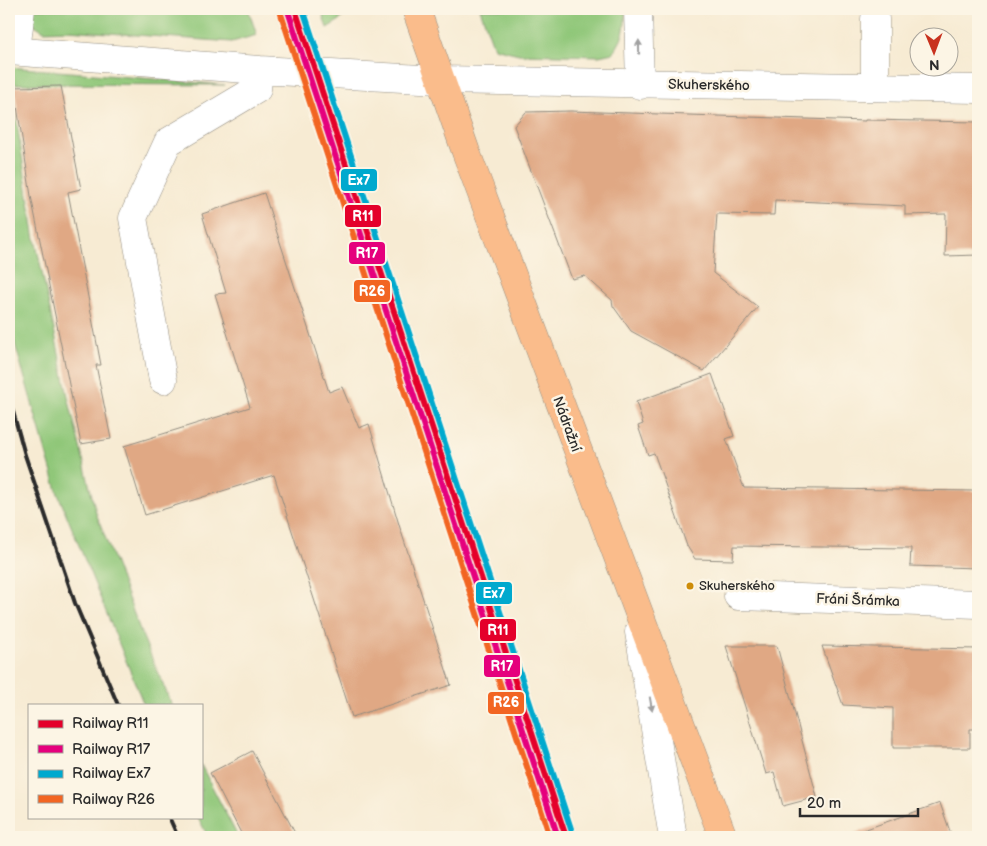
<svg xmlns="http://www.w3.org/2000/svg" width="987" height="846" font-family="'Balsamiq Sans',sans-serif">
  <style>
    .green { fill: #90c779; stroke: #5e7952 }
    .building { fill: #e0a884 }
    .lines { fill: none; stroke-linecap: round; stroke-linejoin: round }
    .minor-casing { stroke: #918b7f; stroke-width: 29 }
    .major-casing { stroke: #918b7f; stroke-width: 29 }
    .minor { stroke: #fff; stroke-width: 28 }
    .major { stroke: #fabc8b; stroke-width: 28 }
    .rail { stroke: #2b2b2b; stroke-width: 4 }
    .rail-1-casing { stroke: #fcf5e5; stroke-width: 10 }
    .rail-2-casing { stroke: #fcf5e5; stroke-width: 10 }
    .rail-3-casing { stroke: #fcf5e5; stroke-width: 10 }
    .rail-4-casing { stroke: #fcf5e5; stroke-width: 10 }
    .rail-1 { stroke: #e4002b; stroke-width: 6 }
    .rail-2 { stroke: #e5007d; stroke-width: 6 }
    .rail-3 { stroke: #00a9ce; stroke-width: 6 }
    .rail-4 { stroke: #f26522; stroke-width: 6 }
    .oneway { fill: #a0a0a0 }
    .bus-dot { fill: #ce8d09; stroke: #fcf5e5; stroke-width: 2 }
    .labels { text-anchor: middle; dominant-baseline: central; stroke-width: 5; stroke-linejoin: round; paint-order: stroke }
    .bus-label { font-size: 13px; fill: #2b2b2b; stroke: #fcf5e5; text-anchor: start }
    .street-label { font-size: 14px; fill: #2b2b2b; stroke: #fcf5e5 }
    .line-badge { stroke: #fcf5e5; stroke-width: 2 }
    .badge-label { font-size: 14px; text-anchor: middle; font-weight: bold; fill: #fff }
  </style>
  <rect width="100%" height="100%" fill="#fcf5e5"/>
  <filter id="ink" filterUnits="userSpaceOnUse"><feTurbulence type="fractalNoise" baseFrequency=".02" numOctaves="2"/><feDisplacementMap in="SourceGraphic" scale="10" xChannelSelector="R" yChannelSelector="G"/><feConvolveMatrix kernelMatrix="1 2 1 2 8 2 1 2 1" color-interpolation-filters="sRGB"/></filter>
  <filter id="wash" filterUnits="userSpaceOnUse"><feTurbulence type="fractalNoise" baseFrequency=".0096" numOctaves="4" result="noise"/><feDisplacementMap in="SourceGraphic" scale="20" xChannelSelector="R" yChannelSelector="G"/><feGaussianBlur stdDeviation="1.12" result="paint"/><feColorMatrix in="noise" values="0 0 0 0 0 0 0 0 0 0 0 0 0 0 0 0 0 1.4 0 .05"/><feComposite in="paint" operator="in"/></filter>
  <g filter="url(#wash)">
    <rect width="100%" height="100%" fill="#f7ebd3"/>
    <path class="green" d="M32,9H248L257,35L232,42L68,30L44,31L33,24Z
      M321,9H348L340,20L327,28Z
      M480,9H625C626,27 624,38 613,53L599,56L519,54L494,48Z
      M10,67L225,85L11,84L34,234L69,401L96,513L142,635L172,705H144L58,494L9,323V68Z
      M201,765L238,837H208L198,817H201Z"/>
    <g id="blocks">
      <path class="building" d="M61,86L81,189L68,192L101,365H96L111,439L81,444L31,196L14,87Z
        M571,111L865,121V120L978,122V255L945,256L946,214L905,215V206L775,200L774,215L717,214L713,273L758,307L704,371L631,331L613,306L612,300L585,276L572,279L514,126L526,112Z
        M264,193L329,392L342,387L359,428L369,424L400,528L451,685L352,717L274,475L145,515L124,446L250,407L215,294L226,293L202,214Z
        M712,374L734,436L726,439L744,488L978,491V568L910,566L911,548L734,546L733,560L695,559L687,546L654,453L648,455L638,426L643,424L636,402Z
        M726,646H777L817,797L783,806L774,772L766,774Z
        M822,646L978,649V729H970V748H893V708L843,705Z
        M252,751L297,837H243L210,773Z
        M940,803L952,837H856L855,833Z"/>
    </g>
  </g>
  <g filter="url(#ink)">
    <use href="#blocks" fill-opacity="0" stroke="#918b7f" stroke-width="1"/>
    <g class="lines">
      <g class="minor-casing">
        <path id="minor" d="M638,9L640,85
          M875,19V87
          M9,51L259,70L439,80L978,89
          M16,51L21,9
          M163,380L133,218L168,142L257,89L259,70
          M738,596L978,604
          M639,632L673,837"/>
      </g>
      <g class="major-casing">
        <path id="major" d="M416,9L466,152L723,837"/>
      </g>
      <use href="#minor" class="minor"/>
      <use href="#major" class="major"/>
      <path class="rail" d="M9,397L25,455L75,603L118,705
        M169,817L178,837"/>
      <g class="rail-1-casing">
        <path id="rail-1" d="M295,9L566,837"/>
      </g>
      <g class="rail-2-casing">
        <path id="rail-2" d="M288,11L558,837"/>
      </g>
      <g class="rail-3-casing">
        <path id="rail-3" d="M303,9L573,835"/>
      </g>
      <g class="rail-4-casing">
        <path id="rail-4" d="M281,14L550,837"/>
      </g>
      <use href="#rail-1" class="rail-1"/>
      <use href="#rail-2" class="rail-2"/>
      <use href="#rail-3" class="rail-3"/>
      <use href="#rail-4" class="rail-4"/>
    </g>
    <defs><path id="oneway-solid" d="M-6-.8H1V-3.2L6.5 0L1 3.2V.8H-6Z" transform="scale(1.25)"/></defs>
    <g class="oneway">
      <use href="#oneway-solid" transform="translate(639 47) rotate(-91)"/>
      <use href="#oneway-solid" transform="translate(651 704) rotate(80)"/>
    </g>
  </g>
  <circle class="bus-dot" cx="690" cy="586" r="4.5"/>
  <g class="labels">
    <g class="bus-label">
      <text x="699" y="586">Skuherského</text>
    </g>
    <g class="street-label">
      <text transform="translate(709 85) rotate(1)">Skuherského</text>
      <text transform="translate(567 424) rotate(70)">Nádražní</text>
      <text transform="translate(858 600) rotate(2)">Fráni Šrámka</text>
    </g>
  </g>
  <g class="line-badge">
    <rect x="340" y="168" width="38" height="24" rx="5" fill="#00a9ce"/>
    <rect x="344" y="204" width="38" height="24" rx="5" fill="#e4002b"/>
    <rect x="348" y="241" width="38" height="24" rx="5" fill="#e5007d"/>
    <rect x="353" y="279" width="38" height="24" rx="5" fill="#f26522"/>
    <rect x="475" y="581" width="38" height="24" rx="5" fill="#00a9ce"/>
    <rect x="479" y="618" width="38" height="24" rx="5" fill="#e4002b"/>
    <rect x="483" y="654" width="38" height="24" rx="5" fill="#e5007d"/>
    <rect x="487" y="691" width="38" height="24" rx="5" fill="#f26522"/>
  </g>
  <g class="badge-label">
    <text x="359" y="185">Ex7</text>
    <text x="363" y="221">R11</text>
    <text x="367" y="258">R17</text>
    <text x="372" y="296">R26</text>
    <text x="494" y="598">Ex7</text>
    <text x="498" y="635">R11</text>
    <text x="502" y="671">R17</text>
    <text x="506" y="707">R26</text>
  </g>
  <rect width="987" height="846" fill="none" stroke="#fcf5e5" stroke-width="30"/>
  <rect x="28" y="704" width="175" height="115" fill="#fcf5e5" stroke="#a8a49b"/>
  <rect x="38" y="720" width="25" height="8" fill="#e4002b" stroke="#a8a49b"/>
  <text x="72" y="728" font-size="15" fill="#2b2b2b">Railway R11</text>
  <rect x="38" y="745" width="25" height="8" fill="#e5007d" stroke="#a8a49b"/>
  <text x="72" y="754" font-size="15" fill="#2b2b2b">Railway R17</text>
  <rect x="38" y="770" width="25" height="8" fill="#00a9ce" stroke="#a8a49b"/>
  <text x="72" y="778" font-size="15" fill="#2b2b2b">Railway Ex7</text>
  <rect x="38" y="795" width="25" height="8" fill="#f26522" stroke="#a8a49b"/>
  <text x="72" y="804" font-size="15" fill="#2b2b2b">Railway R26</text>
  <g transform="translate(934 52) rotate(179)"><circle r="24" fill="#fcf5e5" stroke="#a8a49b"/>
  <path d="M0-4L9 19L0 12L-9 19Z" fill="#c8321e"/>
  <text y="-8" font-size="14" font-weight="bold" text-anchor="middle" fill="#2b2b2b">N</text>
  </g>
  <path d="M800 808v8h118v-8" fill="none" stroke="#2b2b2b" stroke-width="2.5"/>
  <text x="807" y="808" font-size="15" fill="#2b2b2b" stroke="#fcf5e5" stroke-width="4" paint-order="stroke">20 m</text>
</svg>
